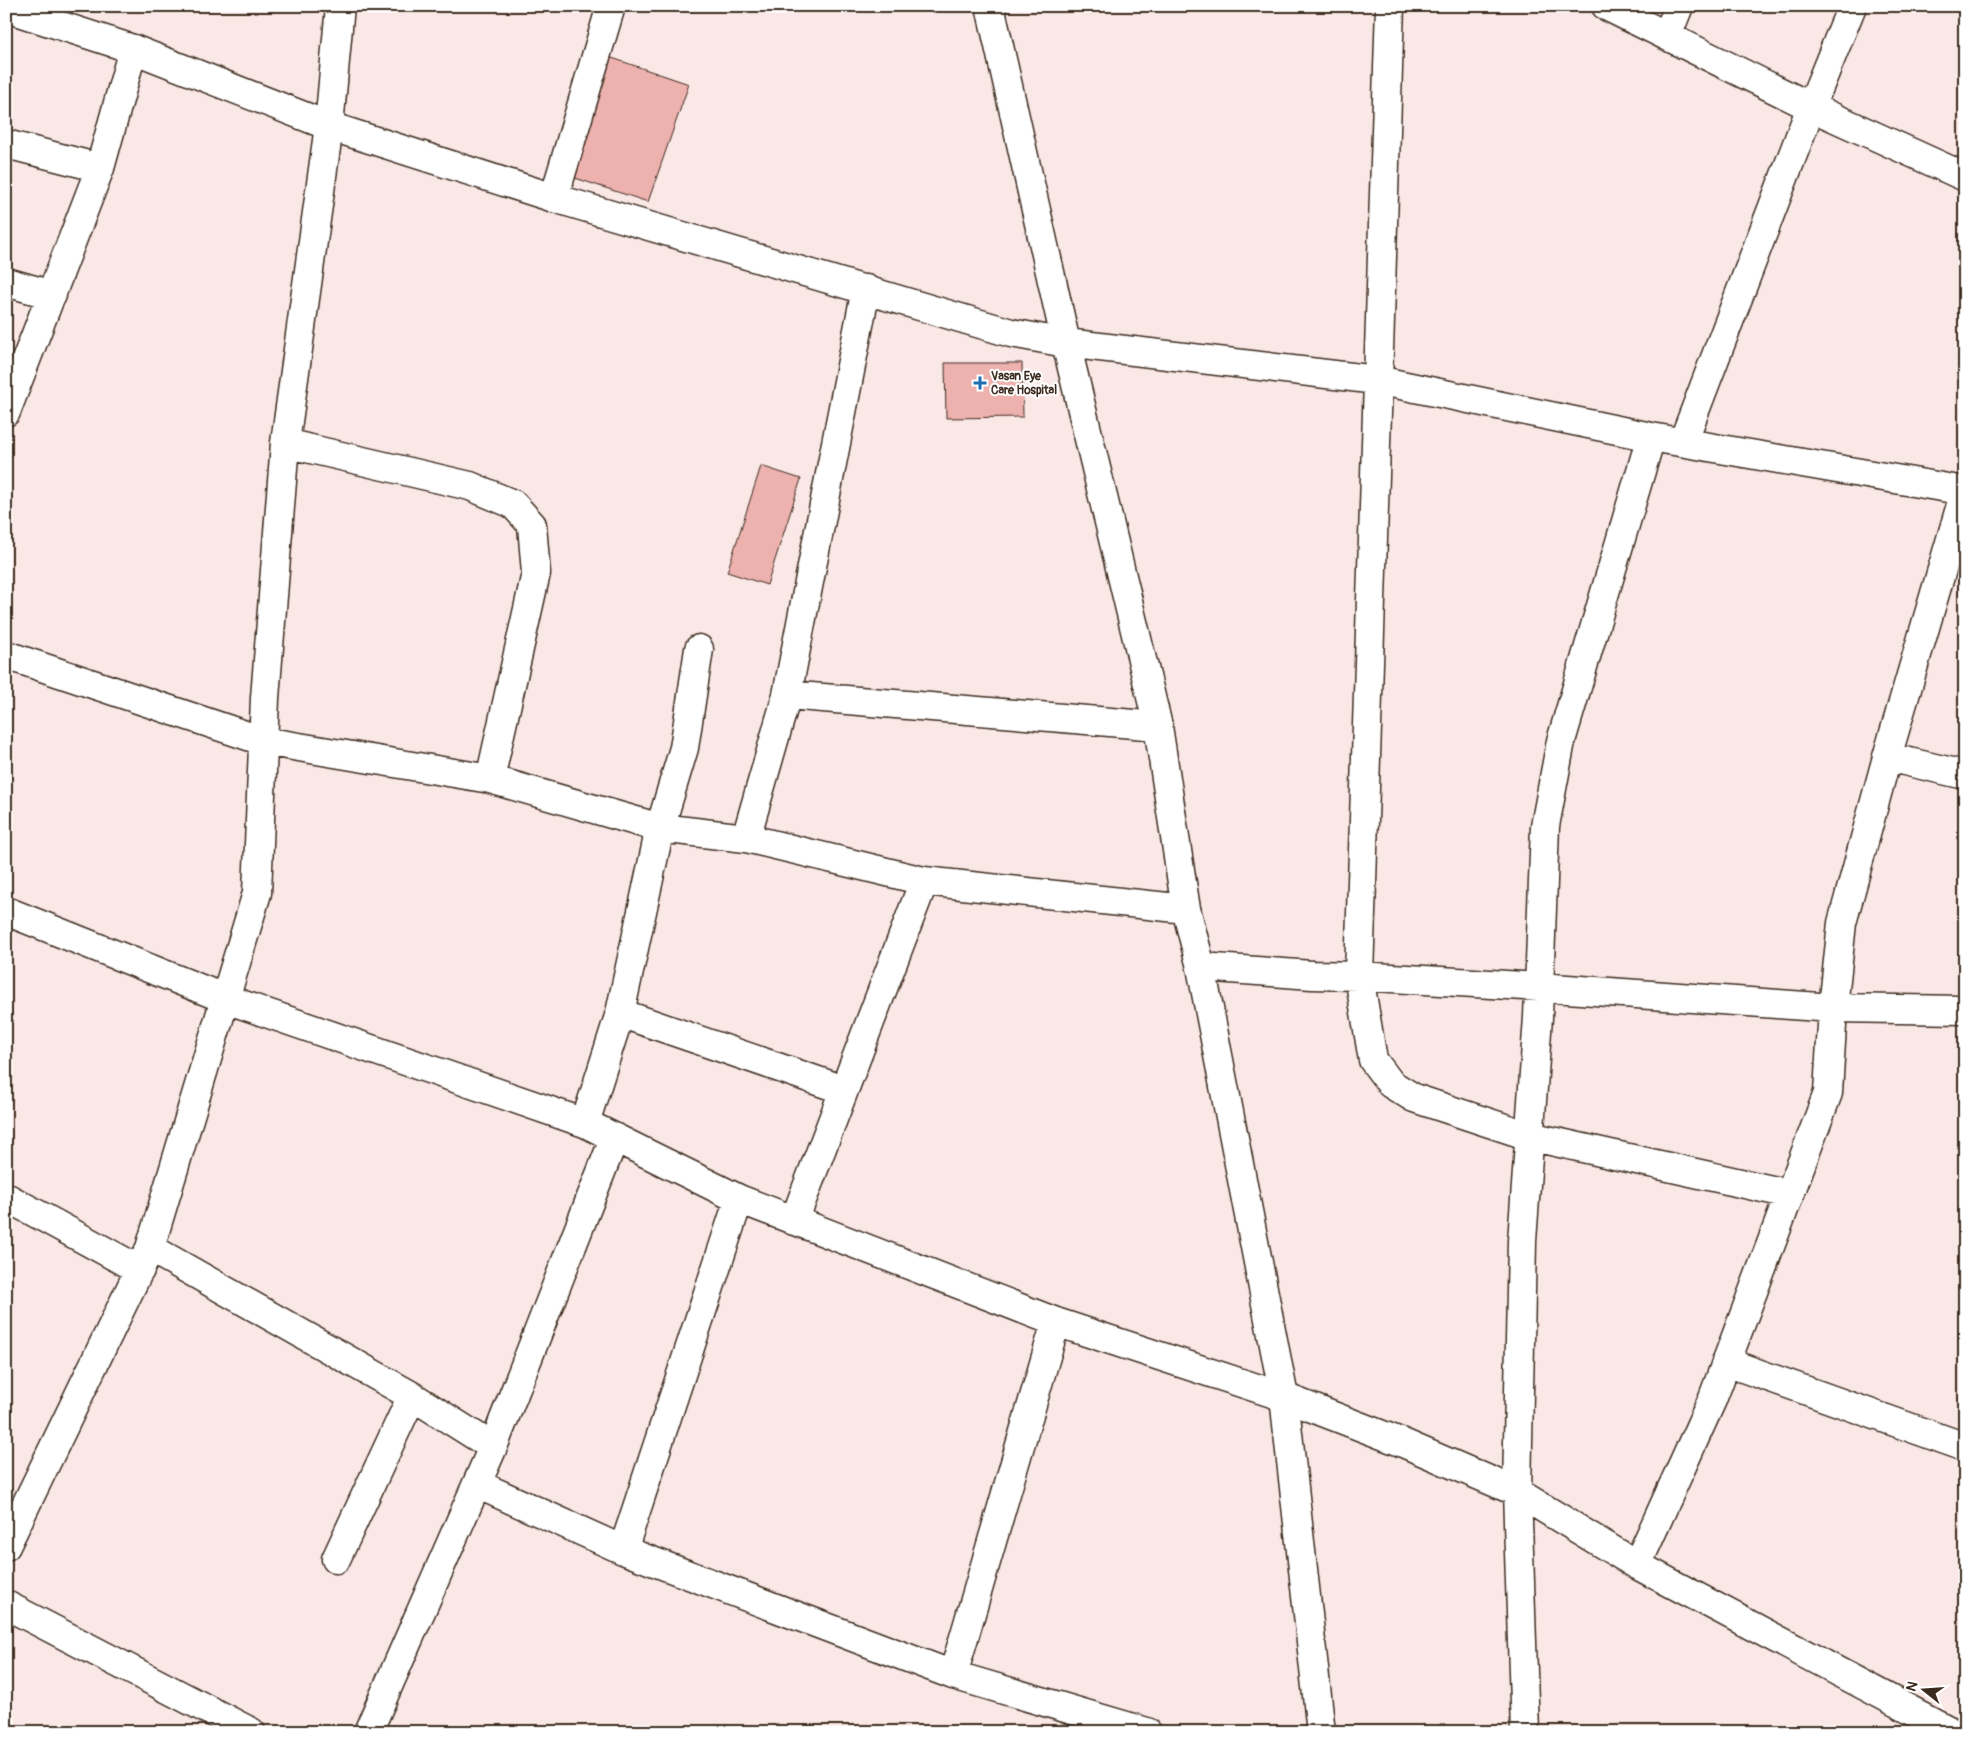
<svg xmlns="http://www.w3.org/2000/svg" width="1971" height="1738" font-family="Pangolin,sans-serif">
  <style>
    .building { fill: #edb1ae; stroke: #3b2a1e }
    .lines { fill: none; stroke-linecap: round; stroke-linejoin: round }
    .street-casing { stroke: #3b2a1e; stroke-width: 31 }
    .secondary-casing { stroke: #3b2a1e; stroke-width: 31 }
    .street { stroke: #fff; stroke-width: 28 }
    .secondary { stroke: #fff; stroke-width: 28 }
    .poi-dot { fill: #1f6fb2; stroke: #fff; stroke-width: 2 }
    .labels { text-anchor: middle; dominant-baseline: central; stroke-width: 4; stroke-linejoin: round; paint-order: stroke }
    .poi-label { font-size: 12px; font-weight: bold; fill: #3b2a1e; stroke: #fff; text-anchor: start }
  </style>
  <rect width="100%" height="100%" fill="#fae8e7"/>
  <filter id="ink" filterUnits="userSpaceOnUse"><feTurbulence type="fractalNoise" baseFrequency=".02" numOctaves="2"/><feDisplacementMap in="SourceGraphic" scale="10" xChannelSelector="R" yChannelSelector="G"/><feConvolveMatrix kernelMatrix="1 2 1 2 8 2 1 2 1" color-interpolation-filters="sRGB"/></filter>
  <g filter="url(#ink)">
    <path class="building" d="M609,57L689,84L648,202L569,176Z
      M945,363H1022L1023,417L946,418Z
      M761,466L801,479L767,585L727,572Z"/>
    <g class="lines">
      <g class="street-casing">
        <path id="street" d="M1390,6L1359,976L1373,1060L1391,1084L1414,1098L1529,1136L1790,1194
          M1606,6L1811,107L1965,177
          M1667,36L1679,6
          M6,144L100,168
          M554,198L611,6
          M6,282L52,295
          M6,412L100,168L133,49
          M1683,442L1811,107L1852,6
          M285,443L470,486L513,504L532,525L536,573L490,779
          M6,655L263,741L490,779L660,828L746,838L924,881L1186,909
          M787,695L1158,726
          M1887,757L1965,775
          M746,838L787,695L866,289
          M6,911L226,999L585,1123L739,1199L1056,1322L1284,1397L1403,1443L1517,1492L1637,1565L1952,1732
          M1201,967L1312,975L1359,976L1539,987L1833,1008L1965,1010
          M620,1013L844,1090
          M585,1123L620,1013L660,828L684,748L699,649
          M6,1197L140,1270
          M794,1221L924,881
          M150,1248L412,1396L493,1447
          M1726,1362L1965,1447
          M477,1484L623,1550L953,1675L1147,1732
          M6,1546L150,1248L257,893L265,698L285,443L329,126L340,6
          M623,1550L739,1199
          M336,1559L412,1396
          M1637,1565L1712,1400L1828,1093L1833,1008L1842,923L1887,757L1965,491
          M6,1605L251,1732
          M953,1675L1056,1322
          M368,1732L493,1447L614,1139
          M1525,1732L1517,1492L1522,1241L1538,1017L1545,826L1561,741L1651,437"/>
      </g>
      <g class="secondary-casing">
        <path id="secondary" d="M990,6L1066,343L1158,726L1186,909L1201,967L1284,1397L1321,1732
          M6,8L133,49L329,126L554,198L1011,333L1066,343L1377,380L1651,437L1965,491"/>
      </g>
      <use href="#street" class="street"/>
      <use href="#secondary" class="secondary"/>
    </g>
  </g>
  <path class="poi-dot" d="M977.5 375.5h5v5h5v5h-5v5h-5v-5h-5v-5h5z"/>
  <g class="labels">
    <g class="poi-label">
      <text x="991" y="376">Vasan Eye<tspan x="991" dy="14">Care Hospital</tspan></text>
    </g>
  </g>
  <rect width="1971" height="1738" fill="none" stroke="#fff" stroke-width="25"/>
  <rect x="12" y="12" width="1946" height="1713" fill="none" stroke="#3b2a1e" stroke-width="2" filter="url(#ink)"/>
  <g transform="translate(1924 1690) rotate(287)" stroke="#ffffff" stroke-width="4" paint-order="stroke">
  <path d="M0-4L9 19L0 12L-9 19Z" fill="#3b2a1e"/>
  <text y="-8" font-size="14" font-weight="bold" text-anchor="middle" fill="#3b2a1e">N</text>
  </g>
</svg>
